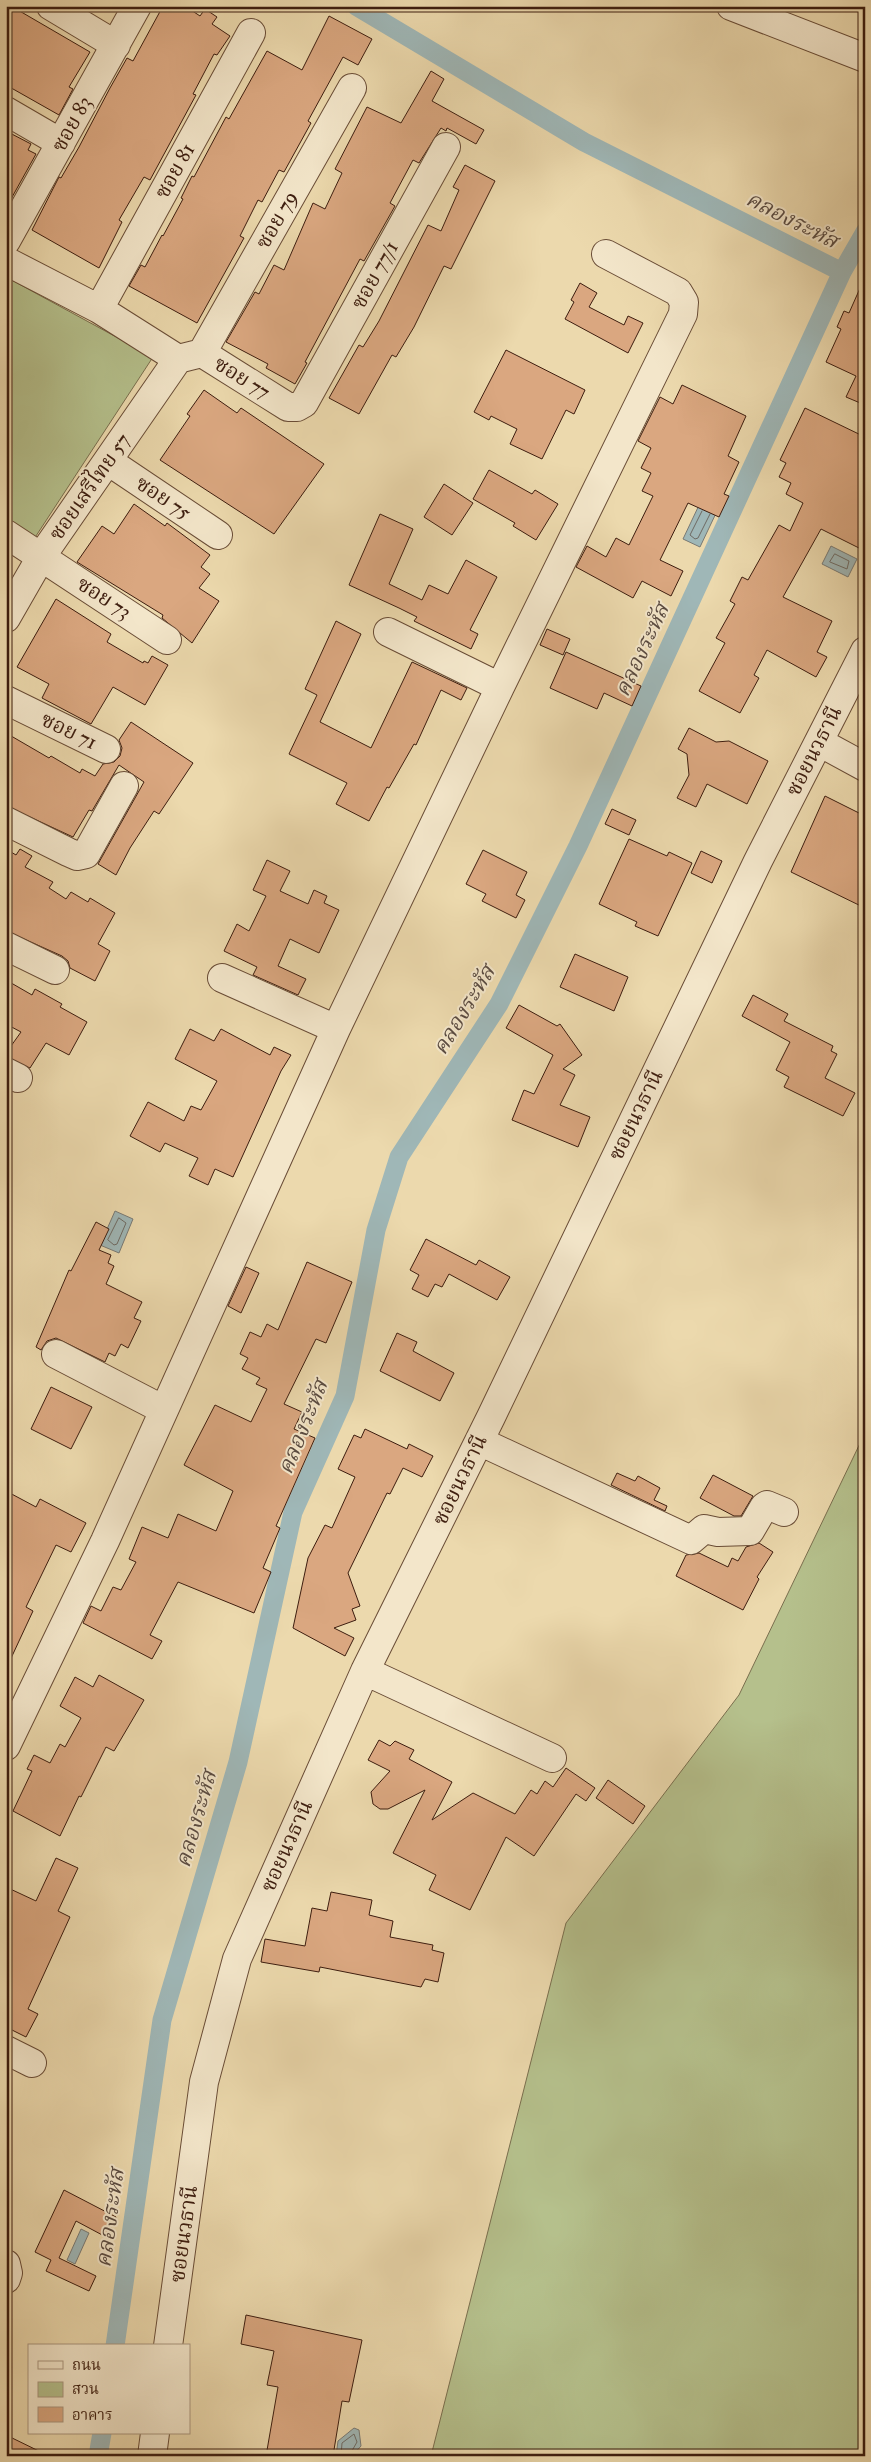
<svg xmlns="http://www.w3.org/2000/svg" width="871" height="2462" font-family="'IM FELL Double Pica','Noto Serif Thai',serif">
  <style>
    .green { fill: #b5c08c; stroke: #796e4e }
    .water { fill: #9fb7b7; stroke: #787974 }
    .lines { fill: none; stroke-linecap: round; stroke-linejoin: round }
    .shore { stroke: #6e6a63; stroke-width: 1 }
    .canal { stroke: #9fb7b7; stroke-width: 19 }
    .building { fill: #daa780; stroke: #3d1d0f }
    .minor-casing { stroke: #694c36; stroke-width: 30 }
    .minor { stroke: #f3e6ca; stroke-width: 28 }
    .labels { text-anchor: middle; dominant-baseline: central; stroke-width: 4; stroke-linejoin: round; paint-order: stroke }
    .street-label { font-size: 21px; fill: #3d1d0f; stroke: #f3e6ca }
    .water-label { font-size: 22px; font-style: italic; fill: #5a4b41; stroke: #f3e6ca }
  </style>
  <rect width="100%" height="100%" fill="#ecd9ad"/>
  <filter id="stains"><feTurbulence type="fractalNoise" baseFrequency=".004" numOctaves="4"/><feColorMatrix values="0 0 0 0 .2 0 0 0 0 .09 0 0 0 0 .02 0 0 0 .5 -.17"/></filter>
  <radialGradient id="worn" r=".72"><stop offset=".6" stop-color="#630" stop-opacity="0"/><stop offset="1" stop-color="#630" stop-opacity=".3"/></radialGradient>
  <path class="green" d="M6,277L153,357L34,539L6,519Z
    M865,1433V2456H431L566,1923L739,1695Z"/>
  <path class="water" d="M701,501L718,509L700,547L683,539Z
    M831,546L857,559L848,577L822,564Z
    M115,1211L133,1219L119,1253L100,1245Z
    M81,2229L89,2233L75,2264L67,2260Z
    M354,2428L359,2430L361,2446L352,2456H336L338,2441Z"/>
  <g class="lines">
    <path class="shore" d="M702,511L690,535L695,539L698,538L710,514
      M835,554L849,561L847,569L830,562Z
      M119,1218L126,1223L117,1244L114,1245L108,1240Z
      M341,2456L342,2443L354,2434L357,2442L349,2456"/>
    <path class="canal" d="M842,272L865,232
      M115,2346L162,2020L238,1762L293,1512L345,1396L376,1230L399,1157L499,1004L578,846L842,272L584,142L356,6
      M98,2456L102,2433"/>
  </g>
  <path class="building" d="M6,6H11L90,52L69,87L73,89L59,115L6,85Z
    M163,6H185L200,16L205,9L217,17L212,24L230,36L217,55L214,54L193,94L196,95L150,180L144,177L119,220L122,222L99,268L32,230L59,177L61,178L79,147L110,88L127,58L133,61Z
    M329,16L372,39L358,65L343,57L308,121L311,123L284,172L279,170L262,202L258,200L240,236L244,238L197,323L129,286L141,265L145,267L162,235L163,236L183,199L181,198L192,176L194,177L226,117L229,119L267,51L302,70Z
    M431,71L444,79L432,101L484,130L476,144L447,128L446,131L441,128L419,163L413,160L390,203L395,206L364,261L360,259L305,362L307,363L295,384L266,368L268,364L226,342L255,292L259,294L274,265L284,270L313,203L325,209L342,173L335,169L367,107L401,123Z
    M6,131L31,144L28,150L36,154L6,208Z
    M465,165L495,181L451,269L444,266L414,327L396,357L392,355L359,414L329,398L359,345L363,347L379,321L428,225L441,231L459,190L453,187Z
    M865,277V405L846,397L856,376L826,362L841,329L837,327L844,311L849,313Z
    M580,283L597,293L589,307L624,325L628,316L643,323L628,353L565,319L574,302L571,300Z
    M506,350L585,390L574,414L566,410L542,459L510,444L517,429L491,416L489,420L474,412Z
    M682,385L746,416L728,456L739,462L724,494L729,496L719,517L688,503L660,560L683,571L671,596L642,581L633,598L576,567L587,546L606,557L616,538L629,545L653,496L642,491L651,473L641,468L651,448L638,441L660,397L673,404Z
    M204,390L237,413L241,408L324,464L274,534L160,460L190,416L187,414Z
    M805,408L865,437V551L821,529L783,597L832,621L817,652L827,657L816,677L767,650L754,675L759,678L740,713L699,691L725,643L716,638L735,604L730,601L742,577L748,580L779,525L790,531L803,503L786,494L791,483L779,477L786,463L780,460Z
    M489,470L532,494L535,490L558,504L536,540L513,526L515,523L473,499Z
    M444,484L473,503L452,535L424,517Z
    M134,504L165,526L167,523L210,555L201,567L210,574L199,588L219,601L192,643L162,618L163,615L77,562L102,526L114,534Z
    M380,514L413,529L389,584L422,600L429,585L448,594L466,560L497,577L470,630L478,634L471,649L414,621L417,617L399,608L349,585Z
    M56,599L111,634L107,642L143,663L144,661L148,663L152,656L168,665L145,705L113,687L91,724L42,698L49,684L17,667Z
    M336,621L361,634L320,722L371,748L412,662L467,688L461,700L441,690L416,745L414,744L389,788L387,787L369,821L336,804L347,783L289,754L317,695L305,689Z
    M547,629L570,639L563,655L540,645Z
    M566,652L641,686L632,706L604,693L597,709L550,688Z
    M131,722L193,763L159,814L154,811L130,848L116,875L98,864L144,782L119,765L92,811L89,810L73,837L6,806V733L49,758L51,756L80,773L82,769L95,776L103,764L114,762L120,756L122,748L119,740Z
    M689,728L716,742L729,741L768,761L747,804L707,784L696,807L677,798L689,775L687,754L678,749Z
    M825,796L865,816V908L791,872Z
    M612,809L636,820L629,835L605,824Z
    M629,839L667,856L669,852L692,863L658,936L635,926L637,922L599,904Z
    M6,849L16,855L20,849L32,856L25,867L53,882L49,888L66,899L71,892L88,902L90,898L115,913L98,944L110,951L95,981L70,968L68,961L62,956L6,931Z
    M483,850L527,872L516,895L525,900L516,918L482,901L486,894L466,884Z
    M701,851L722,861L712,883L691,873Z
    M267,860L290,871L280,891L308,904L314,890L327,896L324,903L339,910L319,953L290,939L278,966L306,979L298,995L253,975L257,967L224,951L237,924L249,931L266,896L253,890Z
    M575,954L628,977L614,1011L560,987Z
    M6,980L32,995L35,989L62,1004L60,1007L87,1022L69,1055L46,1043L30,1068L6,1057V1053L21,1032L6,1024Z
    M753,995L788,1014L784,1021L833,1046L831,1051L837,1054L825,1078L855,1093L843,1116L784,1087L789,1077L776,1070L790,1042L742,1016Z
    M519,1005L557,1026L560,1024L582,1055L563,1069L575,1075L560,1105L590,1117L578,1147L512,1120L524,1090L534,1094L553,1055L506,1028Z
    M190,1029L214,1041L221,1029L270,1055L274,1047L291,1055L281,1071L233,1177L215,1169L208,1185L189,1176L198,1158L165,1143L160,1152L130,1136L148,1102L184,1121L191,1106L201,1110L217,1081L175,1059Z
    M96,1222L109,1229L99,1250L111,1255L108,1263L114,1266L106,1284L142,1302L134,1318L141,1321L128,1348L121,1344L115,1356L109,1353L105,1362L56,1338L47,1341L41,1350L36,1347L69,1270L71,1271Z
    M426,1239L476,1265L479,1260L510,1277L497,1300L449,1274L442,1287L435,1284L428,1297L412,1289L419,1275L410,1270Z
    M307,1262L352,1282L326,1343L316,1339L284,1404L302,1412L294,1429L315,1438L276,1526L280,1528L263,1568L271,1572L254,1613L178,1582L150,1635L162,1641L152,1659L83,1623L91,1606L101,1611L113,1587L121,1590L136,1562L129,1559L142,1527L168,1538L178,1514L216,1531L233,1491L184,1465L215,1405L251,1422L267,1389L256,1384L260,1378L242,1369L248,1358L240,1354L250,1332L261,1337L267,1324L278,1330Z
    M246,1267L259,1273L241,1313L228,1306Z
    M397,1333L417,1342L413,1351L454,1373L440,1401L380,1371Z
    M51,1387L92,1407L71,1449L31,1429Z
    M365,1429L407,1449L409,1444L433,1456L422,1477L403,1468L390,1494L387,1493L348,1573L360,1606L352,1609L356,1620L334,1628L354,1638L345,1656L293,1628L308,1558L325,1525L332,1528L355,1477L338,1469L354,1435L361,1438Z
    M617,1473L635,1481L638,1476L660,1488L654,1500L667,1506L665,1511L611,1485Z
    M713,1475L753,1496L741,1516H734L700,1498Z
    M6,1491L36,1507L40,1499L86,1523L71,1552L56,1545L26,1607L33,1611L6,1669Z
    M759,1543L773,1552L757,1577L759,1579L743,1610L676,1576L686,1555L699,1553L728,1567L732,1558L738,1561L746,1547Z
    M99,1675L144,1700L114,1751L106,1747L81,1797L79,1796L60,1836L13,1811L32,1771L27,1769L34,1755L50,1763L60,1744L65,1747L81,1718L60,1706L75,1677L93,1687Z
    M379,1740L390,1746L395,1741L414,1750L409,1759L452,1782L432,1820L473,1793L515,1814L531,1790L537,1794L545,1781L553,1787L566,1768L595,1788L586,1801L576,1794L534,1856L506,1837L470,1910L429,1890L436,1875L393,1853L425,1790L388,1809H380L373,1804L371,1792L390,1771L368,1760Z
    M608,1780L645,1806L633,1824L596,1798Z
    M56,1858L78,1868L58,1911L70,1917L28,2009L38,2014L26,2037L6,2027V1887L36,1901Z
    M331,1892L372,1900L369,1915L393,1921L390,1937L433,1945L432,1950L444,1953L438,1982L425,1979L421,1987L320,1967L319,1972L261,1962L265,1939L305,1946L312,1908L327,1911Z
    M64,2190L116,2217L106,2237L76,2221L59,2258L96,2276L89,2291L46,2271L51,2260L35,2252Z
    M246,2315L362,2340L349,2402L342,2401L333,2456H266L278,2387L267,2385L274,2351L241,2344Z
    M6,2435L49,2456H6Z"/>
  <g class="lines">
    <g class="minor-casing">
      <path id="minor" d="M51,6L116,45
        M731,6L865,58
        M6,111L61,143
        M6,241L137,6
        M6,261L99,309L178,359
        M99,309L251,33
        M202,353L352,88
        M178,359L202,353L288,407H297L304,403L446,147
        M108,461L218,535
        M6,534L167,640
        M6,618L41,557L178,359
        M388,632L500,687
        M6,700L106,749
        M819,742L865,767
        M6,821L68,852L77,856L86,854L124,786
        M6,946L55,970
        M222,978L336,1029
        M6,1072L18,1078
        M56,1354L164,1410
        M479,1441L691,1540L704,1529L718,1532L750,1531L764,1507L767,1505L784,1512
        M365,1671L552,1758
        M6,1746L105,1541L336,1029L500,687L683,314L684,302L678,292L606,254
        M6,2050L32,2063
        M6,2264L8,2273L6,2279
        M168,2346L204,2082L237,1959L365,1671L491,1417L758,861L865,651
        M152,2456L155,2433"/>
    </g>
    <use href="#minor" class="minor"/>
  </g>
  <g class="labels">
    <g class="street-label">
      <text transform="translate(72 124) rotate(-61)">ซอย 83</text>
      <text transform="translate(175 171) rotate(-61)">ซอย 81</text>
      <text transform="translate(277 220) rotate(-60)">ซอย 79</text>
      <text transform="translate(375 275) rotate(-61)">ซอย 77/1</text>
      <text transform="translate(242 378) rotate(32)">ซอย 77</text>
      <text transform="translate(90 487) rotate(-55)">ซอยเสรีไทย 57</text>
      <text transform="translate(163 498) rotate(34)">ซอย 75</text>
      <text transform="translate(104 598) rotate(33)">ซอย 73</text>
      <text transform="translate(69 731) rotate(26)">ซอย 71</text>
      <text transform="translate(814 751) rotate(-63)">ซอยนวธานี</text>
      <text transform="translate(636 1115) rotate(-64)">ซอยนวธานี</text>
      <text transform="translate(460 1480) rotate(-64)">ซอยนวธานี</text>
      <text transform="translate(287 1846) rotate(-66)">ซอยนวธานี</text>
      <text transform="translate(184 2234) rotate(-82)">ซอยนวธานี</text>
    </g>
    <g class="water-label">
      <text transform="translate(792 220) rotate(27)">คลองระหัส</text>
      <text transform="translate(642 650) rotate(-65)">คลองระหัส</text>
      <text transform="translate(464 1010) rotate(-59)">คลองระหัส</text>
      <text transform="translate(303 1427) rotate(-68)">คลองระหัส</text>
      <text transform="translate(196 1819) rotate(-74)">คลองระหัส</text>
      <text transform="translate(110 2218) rotate(-82)">คลองระหัส</text>
    </g>
  </g>
  <rect width="871" height="2462" fill="none" stroke="#ecd9ad" stroke-width="25"/>
  <rect x="8" y="8" width="856" height="2447" fill="none" stroke="#3d1d0f" stroke-width="2.5"/>
  <rect x="12" y="12" width="846" height="2437" fill="none" stroke="#3d1d0f"/>
  <rect x="28" y="2344" width="162" height="90" fill="#f3e6ca" stroke="#aa967f"/>
  <rect x="38" y="2361" width="25" height="8" fill="#f3e6ca" stroke="#aa967f"/>
  <text x="72" y="2370" font-size="15" fill="#3d1d0f">ถนน</text>
  <rect x="38" y="2382" width="25" height="15" fill="#b5c08c" stroke="#aa967f"/>
  <text x="72" y="2394" font-size="15" fill="#3d1d0f">สวน</text>
  <rect x="38" y="2407" width="25" height="15" fill="#daa780" stroke="#aa967f"/>
  <text x="72" y="2420" font-size="15" fill="#3d1d0f">อาคาร</text>
  <rect width="100%" height="100%" filter="url(#stains)"/>
  <rect width="100%" height="100%" fill="url(#worn)"/>
</svg>
